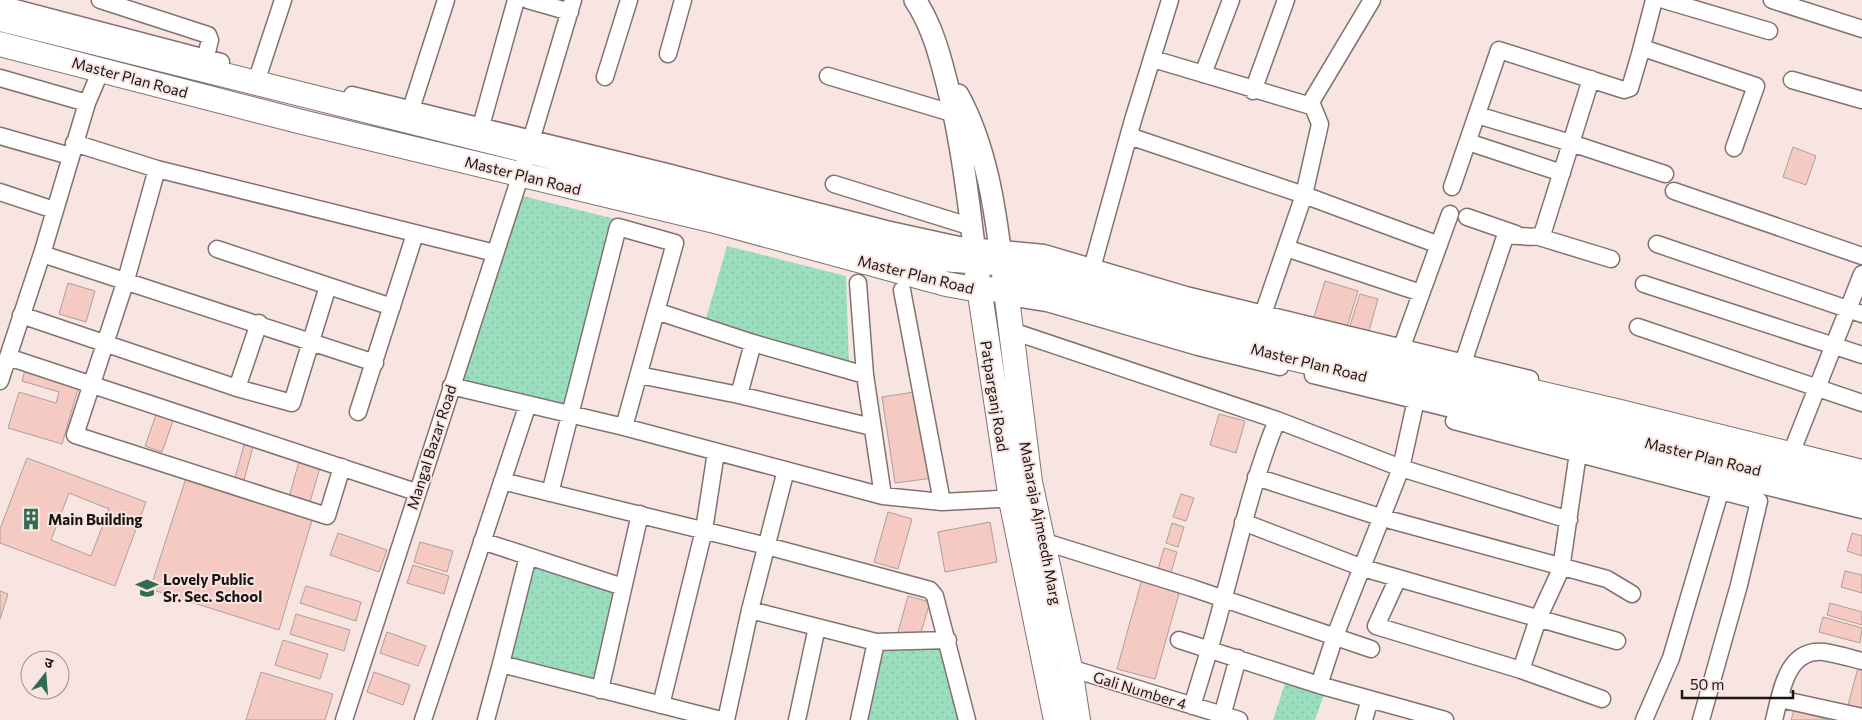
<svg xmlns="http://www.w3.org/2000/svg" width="1862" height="720" font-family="Commissioner,'Noto Sans Devanagari',sans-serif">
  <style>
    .park { fill: url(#park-dots) }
    .building { fill: #f4cac3; stroke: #af9e9b; fill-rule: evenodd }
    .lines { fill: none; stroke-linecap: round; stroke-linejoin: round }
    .minor-casing { stroke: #82726f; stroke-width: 19 }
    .tertiary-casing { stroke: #82726f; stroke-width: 24 }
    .secondary-casing { stroke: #82726f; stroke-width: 26 }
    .minor { stroke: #fff; stroke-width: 16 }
    .tertiary { stroke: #fff; stroke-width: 21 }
    .secondary { stroke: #fff; stroke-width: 24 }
    .labels { text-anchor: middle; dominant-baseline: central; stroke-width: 4; stroke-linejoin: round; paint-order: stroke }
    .street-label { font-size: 15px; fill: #1a1413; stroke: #f8e5e2 }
    .poi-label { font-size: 15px; font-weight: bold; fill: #1a1413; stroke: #f8e5e2; text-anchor: start }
  </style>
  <defs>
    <pattern id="park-dots" width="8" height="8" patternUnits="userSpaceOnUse" patternTransform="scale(1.25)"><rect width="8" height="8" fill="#9bdebf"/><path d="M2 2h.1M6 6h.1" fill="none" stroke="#85bea3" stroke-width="1.8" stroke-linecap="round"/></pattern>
  </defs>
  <rect width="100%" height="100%" fill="#f8e5e2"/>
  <path class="park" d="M515,194L619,220L571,414L451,386Z
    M727,246L846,276L849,364L703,329Z
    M535,565L617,591L595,683L507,662Z
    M878,644L952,645L967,720H865Z
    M1286,680L1325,692L1315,720H1273Z"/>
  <path class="building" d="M1793,147L1816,156L1806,185L1783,177Z
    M1325,281L1358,291L1346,330L1313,320Z
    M68,283L95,291L86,322L59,314Z
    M1360,294L1378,299L1368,334L1349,329Z
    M26,366L80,382L62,444L8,428L19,392L56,403L59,392L22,381Z
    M921,391L933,478L895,483L882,397Z
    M157,412L174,418L162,452L145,446Z
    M1219,414L1245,421L1236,453L1210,445Z
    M244,445L253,447L244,480L235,478Z
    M27,458L146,502L115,586L0,543V529ZM69,493L109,509L91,556L51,540Z
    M300,458L321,464L310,502L289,497Z
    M186,478L312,520L279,630L150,589Z
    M1181,494L1194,498L1186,521L1173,517Z
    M888,512L912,519L898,569L874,562Z
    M990,522L997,562L945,572L938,532Z
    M1172,523L1184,527L1178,547L1166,543Z
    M338,533L387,550L379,572L330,555Z
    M1852,533L1862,536V556L1847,551Z
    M420,542L453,551L447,572L414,562Z
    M1164,548L1177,552L1170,576L1157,573Z
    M413,565L449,576L444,594L407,583Z
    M1845,571L1862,575V593L1841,587Z
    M1142,579L1180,590L1155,679L1117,669Z
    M306,586L361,602L356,621L300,603Z
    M0,591L8,594L0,619Z
    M908,596L930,602L919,639L898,632Z
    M1830,603L1862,612V625L1827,615Z
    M296,614L350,630L344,651L290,634Z
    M1823,617L1862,628L1860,643L1819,632Z
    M387,632L426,646L418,666L380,653Z
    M283,640L328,654L320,679L275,665Z
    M1858,668L1862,670V709L1848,705Z
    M261,672L333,694L325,720H246Z
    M374,672L410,685L403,705L367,692Z
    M1794,710L1829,720H1791Z"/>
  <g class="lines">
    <g class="minor-casing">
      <path id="minor" d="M100,0L208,35L210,40L203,68
        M528,0L570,12
        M1664,0L1769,31
        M1772,0L1862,29
        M0,4L221,62
        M668,54L683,0
        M1640,54L1654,0
        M1153,59L1311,106
        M259,73L283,0
        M1203,74L1231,0
        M828,76L955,114
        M605,77L629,0
        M0,78L87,103
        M1591,79L1571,143L1665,174
        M1792,80L1862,100
        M1253,91L1286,0
        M352,95L667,172L886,229L959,245L1044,253L1186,295L1530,379
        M411,109L446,0
        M481,126L516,0
        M0,136L70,156
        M1129,136L1304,195L1439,245
        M1468,142L1562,173
        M74,143L157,169L495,253
        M157,169L126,280L75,435L327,516L342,467
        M834,184L972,227
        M1452,187L1499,50L1624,90L1630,88L1640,54L1646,49L1756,86L1734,148
        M1674,191L1862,256
        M0,192L54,210
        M1467,217L1516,234
        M1539,237L1611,259
        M1657,244L1862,314
        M1286,248L1421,293
        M217,249L392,307
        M42,254L375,363
        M1092,268L1133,120L1170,0
        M858,283L865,375L883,496
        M1644,284L1862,355
        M902,290L942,502
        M1008,297L1047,303L1198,347L1280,367
        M656,311L753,343L865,375
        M1263,314L1304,195L1320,124L1311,102L1372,0
        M21,315L237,388L292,403L328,286
        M1638,327L1862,403
        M1012,331L1277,420C1253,479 1240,539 1223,600C1214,635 1203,671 1192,706
        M1401,349L1450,214
        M8,357L416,492
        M1463,363L1505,237C1519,233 1530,240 1542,235L1571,143L1477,115
        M639,375L739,395L872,427
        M1313,375L1862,510
        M0,381L42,254L87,103L101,70
        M451,386L624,427L883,496L942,502L1020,498
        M237,388L259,323
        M739,395L753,343
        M358,412L415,234
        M1277,420L1401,468L1569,520
        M1454,421L1759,501L1739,585L1701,720
        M1794,446L1862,274
        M1256,477L1383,518L1607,579L1632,594
        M502,481L767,546L930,590L935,596L967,720
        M550,493L618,227L675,243L624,427
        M1243,522L1363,568L1617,641
        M482,541L623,587
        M1042,541L1192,588L1371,649
        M528,556L501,664L721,720
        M1398,578L1376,626L1521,670L1602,699
        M750,610L876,642L948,640
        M1179,640L1319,685L1445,720
        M1070,668L1239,720
        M1521,670L1538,619L1561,569L1578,453
        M1319,685L1335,636L1401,468L1416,400
        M600,690L640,514
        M1780,699L1862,717
        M661,705L704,530L716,452
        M1222,716L1238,658
        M344,720L521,174L573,0
        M423,720L528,404
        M486,720L501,664
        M726,720L750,610L786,470
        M797,720L817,627
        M859,720L876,642
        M1364,720L1370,699
        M1644,720L1671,658L1720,492
        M1774,720C1781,693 1786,648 1824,652C1837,654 1850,658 1862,661"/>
    </g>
    <g class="tertiary-casing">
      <path id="tertiary" d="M915,0C934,28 942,64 950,96C963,151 969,206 976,262
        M958,95C986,146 995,207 1002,265"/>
    </g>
    <g class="secondary-casing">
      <path id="secondary" d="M0,19L529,151L942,259L1035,266L1242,324L1620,412L1862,472
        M0,44L302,122L711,220L946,284L979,290L1033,288L1291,358L1555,419L1862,496
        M977,274L1011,500L1056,720
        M1004,274L1030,482L1070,668L1078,720"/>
    </g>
    <use href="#minor" class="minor"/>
    <use href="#tertiary" class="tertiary"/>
    <use href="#secondary" class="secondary"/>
  </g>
  <defs>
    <g id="building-bare" transform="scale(1.725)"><path d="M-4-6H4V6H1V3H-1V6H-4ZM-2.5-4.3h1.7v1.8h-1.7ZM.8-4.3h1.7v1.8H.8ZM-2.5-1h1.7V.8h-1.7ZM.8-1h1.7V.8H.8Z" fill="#316b53" stroke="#f8e5e2" stroke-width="2.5" paint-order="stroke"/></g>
    <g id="school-bare" transform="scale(1.725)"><path d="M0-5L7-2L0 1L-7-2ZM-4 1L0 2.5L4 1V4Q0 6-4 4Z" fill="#316b53" stroke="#f8e5e2" stroke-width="2.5" paint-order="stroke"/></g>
  </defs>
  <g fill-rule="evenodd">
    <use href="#building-bare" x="31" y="519"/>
    <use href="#school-bare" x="147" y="588"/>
  </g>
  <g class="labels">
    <g class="street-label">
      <text transform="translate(130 77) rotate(15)">Master Plan Road</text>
      <text transform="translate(523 175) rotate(14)">Master Plan Road</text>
      <text transform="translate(916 274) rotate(14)">Master Plan Road</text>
      <text transform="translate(1309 362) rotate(14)">Master Plan Road</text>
      <text transform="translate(995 396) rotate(81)">Patparganj Road</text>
      <text transform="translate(431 447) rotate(-72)">Mangal Bazar Road</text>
      <text transform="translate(1703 456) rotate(14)">Master Plan Road</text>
      <text transform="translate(1041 523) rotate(79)">Maharaja Ajmeedh Marg</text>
      <text transform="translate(1140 690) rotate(17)">Gali Number 4</text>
    </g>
    <g class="poi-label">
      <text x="48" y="519">Main Building</text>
      <text x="163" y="579">Lovely Public<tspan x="163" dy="17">Sr. Sec. School</tspan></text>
    </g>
  </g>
  <g transform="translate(45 675) rotate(17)"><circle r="24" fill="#f8e5e2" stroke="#9f918f"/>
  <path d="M0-4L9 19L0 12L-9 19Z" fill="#316b53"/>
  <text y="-8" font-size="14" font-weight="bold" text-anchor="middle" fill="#1a1413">उ</text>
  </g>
  <path d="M1682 690v8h111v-8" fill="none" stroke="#1a1413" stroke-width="2.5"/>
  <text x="1690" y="690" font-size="15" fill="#1a1413" stroke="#f8e5e2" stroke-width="4" paint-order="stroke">50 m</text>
</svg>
